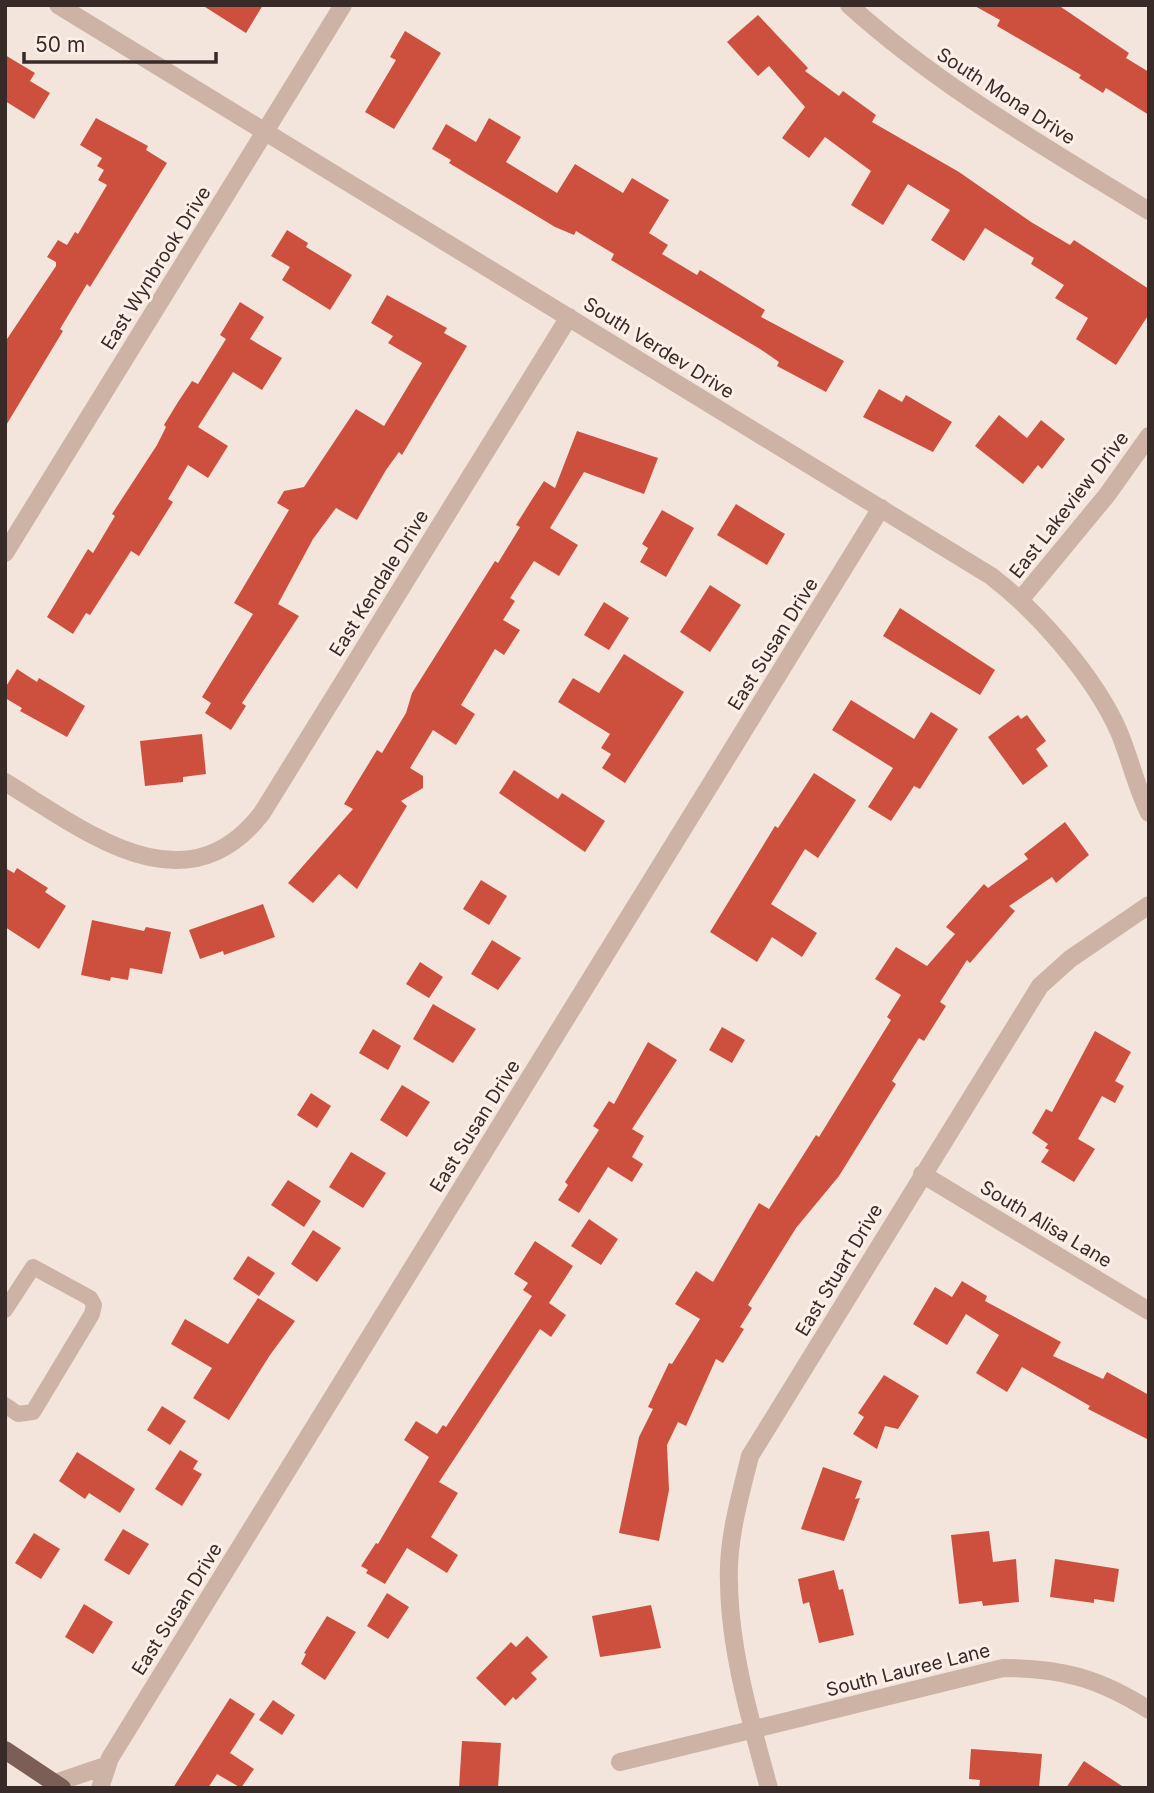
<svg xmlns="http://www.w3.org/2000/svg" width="1154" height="1793" font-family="Inter,sans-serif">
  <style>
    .building { fill: #cd503f }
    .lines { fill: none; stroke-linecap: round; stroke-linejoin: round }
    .service { stroke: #ccb3a6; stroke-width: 16 }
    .minor { stroke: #ccb3a6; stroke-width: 18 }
    .primary { stroke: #7b5f57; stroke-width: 18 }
    .labels { text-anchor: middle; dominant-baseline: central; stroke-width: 6; stroke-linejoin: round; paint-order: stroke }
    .street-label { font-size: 19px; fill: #382a27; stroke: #fbefe8 }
  </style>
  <rect width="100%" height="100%" fill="#f3e5db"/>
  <path class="building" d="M202,5H263L246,33Z
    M973,5H1058L1129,53L1126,58L1149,72V115L1106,88L1103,93L1079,78L1081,75L997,26L1000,20Z
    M758,15L808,68L805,71L839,96L843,91L876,115L872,122L959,172L1031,222L1070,245L1074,240L1149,289V314L1116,365L1076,339L1088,318L1055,298L1064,285L1031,264L1034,258L985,228L964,261L931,240L950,210L908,184L883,225L851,205L871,171L825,137L809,158L782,138L805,107L769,66L758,76L727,42Z
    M405,31L441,53L394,129L365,112L396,60L390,57Z
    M5,55L35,73L30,81L50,93L34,119L5,101Z
    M96,118L148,146L146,150L167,163L90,287L87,284L60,329L63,331L5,427V342L56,266V262L47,257L58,240L67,245L75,232L78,234L107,185L98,180L104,170L97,166L102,158L80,145Z
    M489,118L521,137L506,162L557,193L575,164L623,193L632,178L669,200L649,233L668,245L662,254L697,275L700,270L765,310L761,317L844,361L826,392L777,366L779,362L760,349L611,260L614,254L576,231L574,235L555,227L449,163L451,160L432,149L446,124L476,142Z
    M287,230L308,243L306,247L352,275L330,310L282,280L290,267L271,256Z
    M387,295L447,328L444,333L467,346L402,455L399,452L386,470L357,520L336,508L313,539L278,604L299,616L242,703L246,706L231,730L205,713L211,703L202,697L253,614L234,603L289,510L277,503L284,491L304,487L356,409L384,426L422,363L388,343L393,336L371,323Z
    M240,302L264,317L250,339L282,358L262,390L233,372L198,427L228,446L208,478L188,465L168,499L173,502L139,556L131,551L90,615L86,613L73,634L47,617L88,549L93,553L115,516L112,514L157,445L166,427L164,425L178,402L192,381L198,384L226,339L220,335Z
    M879,389L902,402L906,395L952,422L933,452L863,417Z
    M999,415L1027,438L1041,420L1065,439L1042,469L1038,465L1023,484L975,446Z
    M577,431L658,458L644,494L584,472L550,528L578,545L559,576L534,561L510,598L515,601L503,620L520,630L504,655L495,649L461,705L475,714L456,745L433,730L410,768L423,776V788L401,801L407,806L357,889L339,874L313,903L288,883L353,809L344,804L377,750L382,753L406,713L412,693L495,561L498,563L520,527L516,525L531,501L544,481L555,488Z
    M736,504L785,534L767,565L717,535Z
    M662,510L694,528L666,577L640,562L648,548L642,544Z
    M710,585L741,605L710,652L680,632Z
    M604,602L629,618L609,650L584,635Z
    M900,608L995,670L980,695L883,636Z
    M624,654L684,692L625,783L602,768L611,754L601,748L610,734L558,702L573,678L599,693Z
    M17,669L37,682L39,678L85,706L67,737L20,711L22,708L5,698V688Z
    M851,700L914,739L931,712L958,729L920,789L914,786L891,821L868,807L893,768L832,730Z
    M1018,715L1021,719L1027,715L1046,741L1036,749L1048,766L1023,785L988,737Z
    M202,734L206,774L183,777V782L145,786L140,741Z
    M514,770L558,799L562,793L605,821L585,852L499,793Z
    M814,773L856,800L818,858L805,849L771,904L817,933L802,957L772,937L757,962L710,932L775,826L778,828Z
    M1065,822L1089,855L1056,883L1052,877L1009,906L1015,911L970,963L967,960L940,1002L946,1006L924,1041L919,1038L892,1081L896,1084L839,1176L796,1228L748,1305L752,1308L740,1327L744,1329L723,1363L716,1359L686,1426L678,1422L667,1445L669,1490L659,1541L619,1533L639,1437L653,1409L648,1407L669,1363L672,1364L700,1319L675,1304L696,1271L713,1282L759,1203L769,1209L816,1135L819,1137L891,1020L887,1017L901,995L875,979L896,947L927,966L955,934L946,927L984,884L988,888L1028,859L1024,854Z
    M5,868L14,873L17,868L48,888L45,892L66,906L39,949L5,927Z
    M481,880L507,896L489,925L463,909Z
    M263,904L275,937L224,955L223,951L200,959L189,930Z
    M92,920L144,931L146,927L171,932L162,974L130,968L128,980L111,977L110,981L81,975Z
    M492,940L521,958L498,990L471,974Z
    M420,962L443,977L429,998L406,984Z
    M433,1004L476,1029L453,1063L413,1039Z
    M722,1027L745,1040L732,1063L709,1050Z
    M373,1029L401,1046L388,1070L359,1053Z
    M1095,1031L1131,1052L1115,1081L1124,1086L1115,1103L1102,1096L1078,1139L1095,1149L1074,1182L1041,1162L1049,1150L1045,1148L1048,1144L1032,1133L1046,1109L1052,1112Z
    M648,1042L677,1060L632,1129L644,1136L632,1157L643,1164L632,1182L608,1167L579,1213L558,1200L568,1185L565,1182L599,1130L593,1126L609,1101L614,1104Z
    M402,1085L430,1102L407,1137L380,1120Z
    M311,1093L331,1106L317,1128L297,1115Z
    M351,1152L386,1173L363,1208L329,1187Z
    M288,1180L321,1201L304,1227L271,1205Z
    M589,1219L618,1239L601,1265L571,1246Z
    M313,1230L341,1248L317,1282L291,1264Z
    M535,1241L573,1266L549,1303L566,1315L551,1337L540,1329L439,1482L458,1493L431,1537L458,1555L447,1573L407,1548L385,1584L366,1573L368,1570L361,1566L376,1543L378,1544L429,1457L404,1440L416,1421L437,1434L443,1425L446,1427L532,1296L523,1290L528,1283L514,1274Z
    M248,1256L275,1273L259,1296L233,1279Z
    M962,1281L987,1296L985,1301L1061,1342L1053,1356L1103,1379L1107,1372L1149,1395V1440L1088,1409L1090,1406L1022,1367L1007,1392L976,1373L999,1335L966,1314L947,1345L913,1324L935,1287L952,1297Z
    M258,1298L295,1321L270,1355L229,1420L193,1398L212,1368L171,1344L185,1319L228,1344Z
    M884,1375L919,1396L898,1429L885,1426L877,1449L853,1434L864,1417L858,1413Z
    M162,1406L186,1421L170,1445L147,1430Z
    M180,1450L198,1461L193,1469L202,1474L182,1506L155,1489Z
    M77,1452L135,1489L120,1513L89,1493L85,1499L59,1481Z
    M823,1467L862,1481L855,1499L860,1498L844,1541L801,1529Z
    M123,1529L149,1544L129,1575L104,1560Z
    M989,1531L993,1562L1016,1559L1019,1602L983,1606L982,1601L959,1604L951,1535Z
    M34,1533L60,1549L41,1579L15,1563Z
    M1055,1559L1119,1569L1114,1602L1094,1599V1603L1050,1597Z
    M834,1570L839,1590L843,1589L854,1635L819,1643L809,1602L803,1604L798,1579Z
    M387,1593L409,1607L388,1639L367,1626Z
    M84,1604L113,1622L93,1654L65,1637Z
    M651,1605L661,1648L600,1657L592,1616Z
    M327,1616L356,1632L325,1680L301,1664L306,1654L304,1653Z
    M527,1636L548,1657L531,1673L537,1679L516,1700L513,1697L505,1706L476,1678L511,1642L516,1647Z
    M230,1698L255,1714L230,1753L254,1769L241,1788L217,1774L208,1788H173Z
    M273,1700L295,1715L282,1735L259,1720Z
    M462,1741L501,1743L498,1788H459Z
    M971,1749L1042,1754L1039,1788H979L980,1780L969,1779Z
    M1084,1761L1125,1788H1066Z"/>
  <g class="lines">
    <path class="service" d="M5,1310L33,1267L90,1298L94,1305L92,1314L33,1412L18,1414L5,1405"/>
    <path class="minor" d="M58,5L991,576C1038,612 1095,677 1119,732C1130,758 1136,787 1149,813
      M849,5C941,88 1044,146 1149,211
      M5,553L343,5
      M1021,599L1107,495L1149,436
      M5,782C84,830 185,913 262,813L569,317
      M922,1174L1149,1311
      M620,1762L1003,1668C1061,1668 1099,1678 1149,1710
      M52,1788L55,1783L105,1766
      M100,1788L110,1758L881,508
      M769,1788C751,1722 730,1652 729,1583C727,1540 740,1497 750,1456L1040,986L1070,959L1149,905"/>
    <path class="primary" d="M5,1750L62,1788"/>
  </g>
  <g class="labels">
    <g class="street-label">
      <text transform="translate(1006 96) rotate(33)">South Mona Drive</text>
      <text transform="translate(156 268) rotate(-58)">East Wynbrook Drive</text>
      <text transform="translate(659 348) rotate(32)">South Verdev Drive</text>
      <text transform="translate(1069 505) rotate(-52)">East Lakeview Drive</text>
      <text transform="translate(379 583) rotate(-58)">East Kendale Drive</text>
      <text transform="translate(773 644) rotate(-58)">East Susan Drive</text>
      <text transform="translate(475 1126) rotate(-58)">East Susan Drive</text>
      <text transform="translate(1046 1224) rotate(31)">South Alisa Lane</text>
      <text transform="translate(839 1270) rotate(-59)">East Stuart Drive</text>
      <text transform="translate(177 1609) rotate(-58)">East Susan Drive</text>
      <text transform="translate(908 1670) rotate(-14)">South Lauree Lane</text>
    </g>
  </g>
  <rect width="1154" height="1793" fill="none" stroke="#382a27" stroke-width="14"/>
  <path d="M24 52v10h192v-10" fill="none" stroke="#382a27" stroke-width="3.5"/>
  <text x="35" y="52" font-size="21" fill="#382a27" stroke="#fbefe8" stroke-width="5" paint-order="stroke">50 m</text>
</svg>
